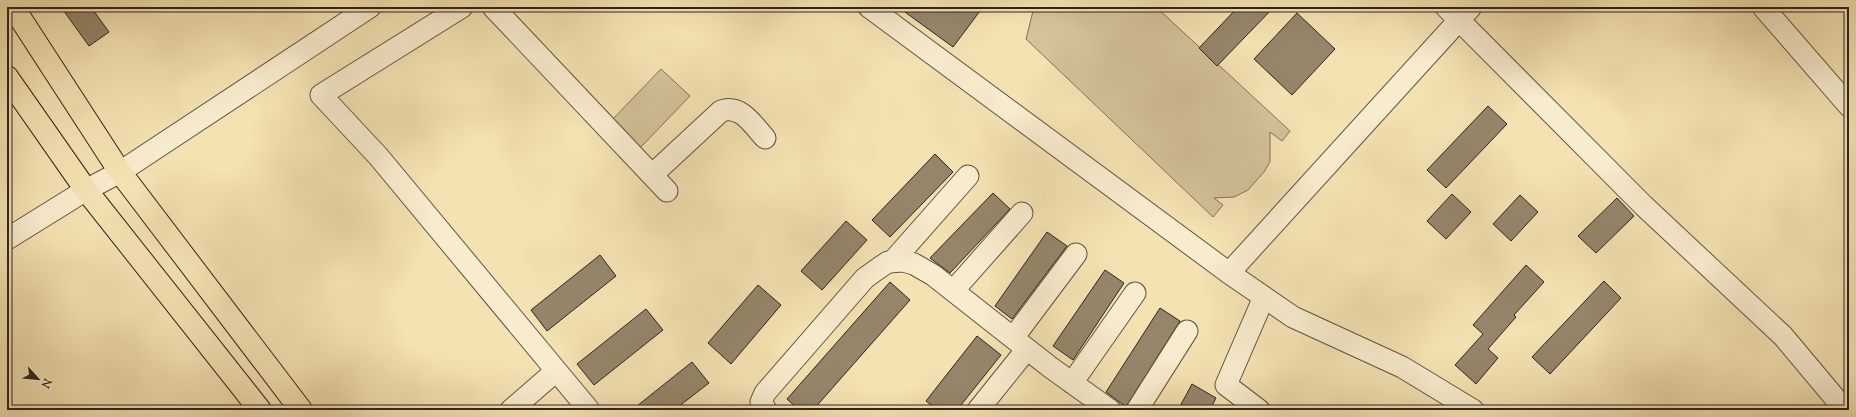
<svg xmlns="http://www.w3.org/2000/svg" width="1856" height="417" font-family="'Sorts Mill Goudy',serif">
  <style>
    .green { fill: #d3c29a; stroke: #81725c }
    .building { fill: #95866b; stroke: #2f231d }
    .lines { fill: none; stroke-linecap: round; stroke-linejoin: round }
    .minor-casing { stroke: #605342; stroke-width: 23 }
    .major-casing { stroke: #2f231d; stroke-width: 24 }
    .minor { stroke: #f8ecce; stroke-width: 21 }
    .major { stroke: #f4e2b3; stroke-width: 22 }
  </style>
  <rect width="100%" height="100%" fill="#f4e2b3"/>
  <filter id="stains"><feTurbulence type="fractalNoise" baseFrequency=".005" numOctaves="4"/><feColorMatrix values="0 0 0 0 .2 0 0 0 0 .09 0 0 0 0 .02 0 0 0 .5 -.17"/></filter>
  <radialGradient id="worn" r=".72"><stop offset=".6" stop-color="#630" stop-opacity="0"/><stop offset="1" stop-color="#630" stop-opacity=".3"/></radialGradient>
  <path class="green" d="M1034,7H1156L1290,131L1282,141L1270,132V162L1264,172L1248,190L1234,197L1214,198L1223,205L1213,217L1026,39Z
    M661,69L690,96L639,149L611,121Z"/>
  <path class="building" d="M61,7H91L109,32L89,46Z
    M898,7H983L953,47Z
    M1238,7H1274L1217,66L1199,48Z
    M1297,13L1335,49L1292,95L1254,59Z
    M1488,106L1507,124L1446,188L1427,170Z
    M935,154L953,172L890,237L872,220Z
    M993,193L1010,209L950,273L930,258Z
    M1452,194L1471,212L1446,239L1427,221Z
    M1520,195L1538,212L1511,241L1493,224Z
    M1617,198L1634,216L1596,253L1578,236Z
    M846,221L867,240L822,290L801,271Z
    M1047,232L1067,246L1012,319L995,306Z
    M600,255L616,276L547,331L531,310Z
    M1526,265L1544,282L1514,315L1516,317L1488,349L1498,358L1476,384L1455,365L1483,334L1473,325Z
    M1105,270L1124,283L1073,360L1053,346Z
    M1604,281L1621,298L1550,374L1532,357Z
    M890,282L910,300L813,410H799L787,399Z
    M758,285L781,305L731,364L708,343Z
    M1160,308L1180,321L1126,407L1106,392Z
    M646,309L663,330L594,385L577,364Z
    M977,336L1001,355L957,410H938L926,401Z
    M692,362L709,383L674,410H632Z
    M1192,384L1216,398L1210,410H1178Z"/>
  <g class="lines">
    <g class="minor-casing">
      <path id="minor" d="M462,7L321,95L378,156L589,410
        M493,7L667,191
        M869,7L1229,273L1293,317L1402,367L1473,410
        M1446,7L1644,206L1783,336L1845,410
        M1763,7L1849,106
        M652,175L721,111C741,104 753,125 765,138
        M7,239L86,190L120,172L370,7
        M892,262L968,176
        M1229,273L1471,7
        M953,291L1022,213
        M1013,338L1076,254
        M1072,383L1135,293
        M511,410L556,371
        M766,410L761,402L765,393L865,278L879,268L888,262L903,261L914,264L933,275L1050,367L1110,410
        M978,410L1027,349
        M1137,410L1187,331
        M1259,410L1226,385L1264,297"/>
    </g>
    <g class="major-casing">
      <path id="major" d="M13,7L120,172L301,410
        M7,77L86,190L260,410"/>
    </g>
    <use href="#minor" class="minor"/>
    <use href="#major" class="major"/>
  </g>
  <rect width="1856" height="417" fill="none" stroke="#f4e2b3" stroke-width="24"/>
  <rect x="8" y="8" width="1840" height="401" fill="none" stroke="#2f231d" stroke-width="2"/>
  <rect x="12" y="12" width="1832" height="393" fill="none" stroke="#2f231d"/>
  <g transform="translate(38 379) rotate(117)" stroke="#f8ecce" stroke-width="3" paint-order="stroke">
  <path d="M0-3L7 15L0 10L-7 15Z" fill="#2f231d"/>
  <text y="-6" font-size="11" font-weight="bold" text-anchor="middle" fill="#2f231d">N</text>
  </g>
  <rect width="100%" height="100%" filter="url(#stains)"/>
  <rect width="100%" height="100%" fill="url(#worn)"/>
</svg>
